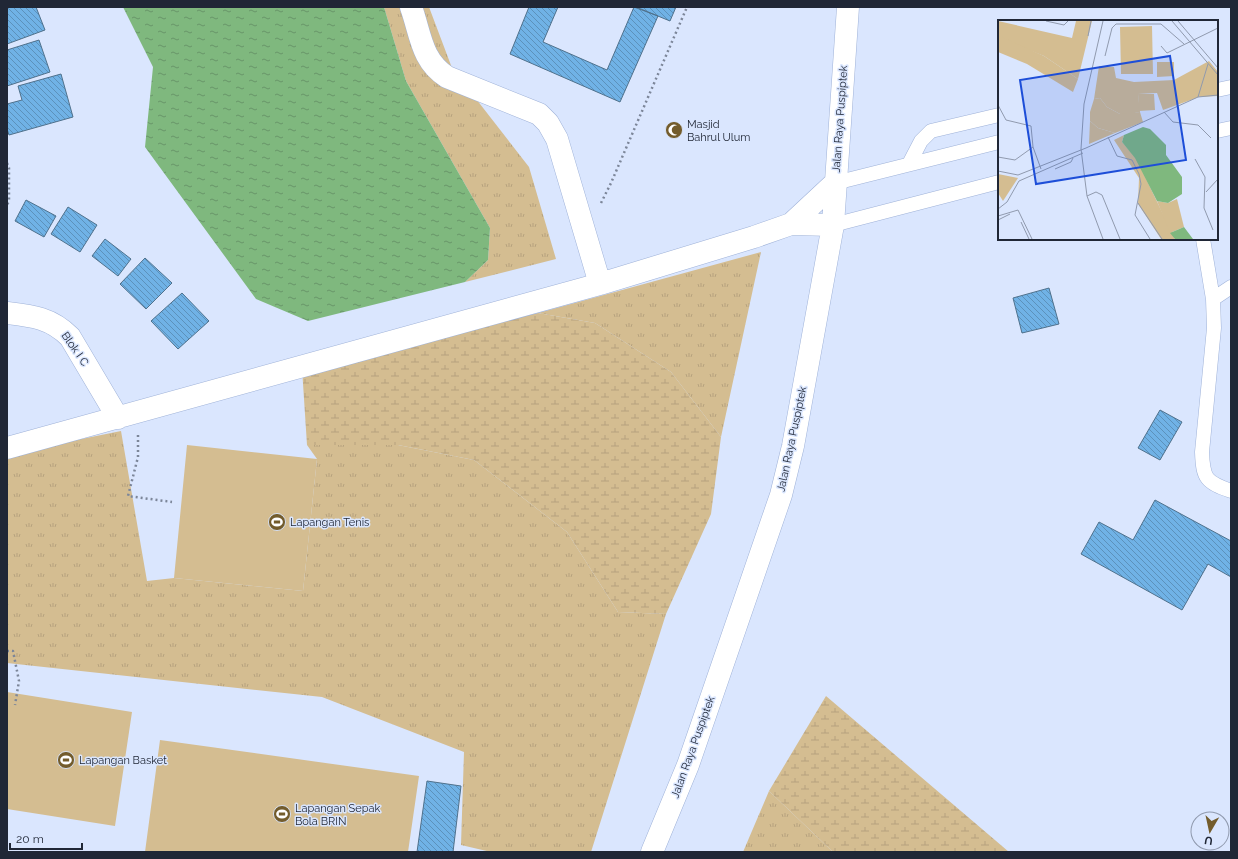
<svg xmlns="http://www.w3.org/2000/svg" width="1238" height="859" font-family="Raleway,sans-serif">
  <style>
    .grass { fill: url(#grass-tufts) }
    .wetland { fill: url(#wetland-marsh) }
    .pitch { fill: #d4bd91 }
    .water { fill: url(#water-ripples) }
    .building { fill: url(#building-back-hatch); stroke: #4f718c }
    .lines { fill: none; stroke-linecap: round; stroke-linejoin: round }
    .lane-casing { stroke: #9fb2d8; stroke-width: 15 }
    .street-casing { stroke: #9fb2d8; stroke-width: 23 }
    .path { stroke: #7c8699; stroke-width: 2.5; stroke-dasharray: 2 3; stroke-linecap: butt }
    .lane { stroke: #fff; stroke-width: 14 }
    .street { stroke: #fff; stroke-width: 22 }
    .labels { text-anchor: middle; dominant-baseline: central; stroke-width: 3; stroke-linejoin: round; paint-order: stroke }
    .street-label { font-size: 11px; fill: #202736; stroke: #dae6fe }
    .poi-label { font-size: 11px; fill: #202736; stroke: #dae6fe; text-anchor: start }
    .inset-road { fill: none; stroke: #909aae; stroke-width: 1 }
    .view { fill: #1d4ed8; fill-opacity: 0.15; stroke: #1d4ed8; stroke-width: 2 }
    .inset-edge { fill: none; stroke: #202736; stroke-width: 2 }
  </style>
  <defs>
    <pattern id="grass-tufts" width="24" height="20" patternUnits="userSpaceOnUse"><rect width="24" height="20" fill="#d4bd91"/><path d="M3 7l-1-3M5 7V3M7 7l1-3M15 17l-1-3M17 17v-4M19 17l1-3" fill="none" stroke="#b6a27e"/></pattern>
    <pattern id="wetland-marsh" width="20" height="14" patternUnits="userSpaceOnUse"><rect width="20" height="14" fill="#d4bd91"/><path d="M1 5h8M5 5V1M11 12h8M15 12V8" fill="none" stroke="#b6a27e"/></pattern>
    <pattern id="water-ripples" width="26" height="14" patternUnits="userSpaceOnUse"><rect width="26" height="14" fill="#7fb87e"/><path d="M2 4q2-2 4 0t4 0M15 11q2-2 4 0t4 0" fill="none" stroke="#689668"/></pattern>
    <pattern id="building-back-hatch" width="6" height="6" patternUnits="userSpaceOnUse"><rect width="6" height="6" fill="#70b2e6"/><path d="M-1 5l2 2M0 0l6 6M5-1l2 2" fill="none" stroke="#5c91bb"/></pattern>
  </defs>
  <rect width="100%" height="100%" fill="#dae6fe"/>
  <path class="grass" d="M384,7H429L452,68L529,167L556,259L465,282L488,260L490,228L406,81Z
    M761,252L721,437L671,372L595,323L538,313Z
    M121,431L147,581L174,578L303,591L317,459L307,445H398L474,460L567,532L618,612L666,614L591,852H491L461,845L464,752L322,697L7,663V454Z
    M769,791L833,852H743Z"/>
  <path class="wetland" d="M538,313L595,323L671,372L721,437L711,514L666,614L618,612L567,532L474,460L398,445H307L302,368Z
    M826,696L1009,852H833L769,791Z"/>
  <path class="pitch" d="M187,445L317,459L303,591L174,578Z
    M7,692L132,712L115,826L7,809Z
    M160,740L419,776L408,852H145Z"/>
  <path class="water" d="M123,7H384L406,81L490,228L488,260L465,282L308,321L256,299L145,147L153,67Z"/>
  <path class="building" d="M7,7H36L45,30L7,44Z
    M529,7H558L543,42L607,70L634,7L658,16L620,102L510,54Z
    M636,7H676L670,21Z
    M39,40L50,72L7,86V50Z
    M61,74L73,117L9,135L7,129V104L22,100L18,86Z
    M26,200L56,216L44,237L15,221Z
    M68,207L97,225L80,252L51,234Z
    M105,239L131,259L118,276L92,256Z
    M145,258L172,283L146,309L120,284Z
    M1049,288L1059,324L1022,333L1013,298Z
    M182,293L209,321L178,349L151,321Z
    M1160,410L1182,422L1160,460L1138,448Z
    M1155,500L1231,541V577L1208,564L1182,610L1081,554L1099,522L1133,540Z
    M427,781L461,786L453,852H417Z"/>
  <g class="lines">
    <g class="lane-casing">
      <path id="lane" d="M1217,90L1231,87
        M1217,131L1231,128
        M909,164L921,141L931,131L999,115
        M835,183L999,142
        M833,225L999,182
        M1203,239L1213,299L1214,328L1202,452C1203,479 1206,482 1231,491
        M1213,299L1231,287"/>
    </g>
    <g class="street-casing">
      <path id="street" d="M411,7C421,35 421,60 447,77L539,114L548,123L557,139L600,284
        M791,224L835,183
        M7,313C33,316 51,318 70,337L118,418
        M7,448L600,284L754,237L791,224L833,225
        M652,852L688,765L781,495L793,446L833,225L848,7"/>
    </g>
    <path class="path" d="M7,163L9,168V201L7,205
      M601,203L611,183L687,7
      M138,435V457L128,496L172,502
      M7,651H13L19,681L15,705"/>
    <use href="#lane" class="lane"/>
    <use href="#street" class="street"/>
  </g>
  <defs>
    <g id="mosque-disc" transform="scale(0.9)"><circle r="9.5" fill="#735c2c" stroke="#dae6fe"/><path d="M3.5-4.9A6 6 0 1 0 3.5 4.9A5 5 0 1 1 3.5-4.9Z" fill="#fff"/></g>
    <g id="stadium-disc" transform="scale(0.9)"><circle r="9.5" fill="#735c2c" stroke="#dae6fe"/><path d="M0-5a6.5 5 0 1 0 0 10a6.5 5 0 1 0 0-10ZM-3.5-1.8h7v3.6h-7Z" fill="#fff"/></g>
  </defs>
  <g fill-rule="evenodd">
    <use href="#mosque-disc" x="674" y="130"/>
    <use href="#stadium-disc" x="277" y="522"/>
    <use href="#stadium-disc" x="66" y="760"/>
    <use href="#stadium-disc" x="282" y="814"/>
  </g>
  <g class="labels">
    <g class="street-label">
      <text transform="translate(840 119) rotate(-86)">Jalan Raya Puspiptek</text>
      <text transform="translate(75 349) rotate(55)">Blok I C</text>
      <text transform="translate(792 439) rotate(-78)">Jalan Raya Puspiptek</text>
      <text transform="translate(693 747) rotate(-70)">Jalan Raya Puspiptek</text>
    </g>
    <g class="poi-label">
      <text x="687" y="124">Masjid<tspan x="687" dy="13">Bahrul Ulum</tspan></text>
      <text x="290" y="522">Lapangan Tenis</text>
      <text x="79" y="760">Lapangan Basket</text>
      <text x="295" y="808">Lapangan Sepak<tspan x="295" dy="13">Bola BRIN</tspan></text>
    </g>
  </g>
  <g transform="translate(998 20)">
    <rect width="220" height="220" fill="#dae6fe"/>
    <path d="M0,1L74,18L78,1H94L80,59L46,36L6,20L0,15ZM211,41L220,52V76L201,77L165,90L159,73L140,74L142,92L131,94H122L109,87L102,78L96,79L101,46L116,47L118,58L136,62L176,60ZM92,101L100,108L117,113L91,124ZM126,115L124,122L138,138L177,219H163L140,184L141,158L116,120Z" fill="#d4bd91"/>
    <path d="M0,15L46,36L80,59L75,72L29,44L0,32ZM102,78L109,87L122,94L142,92L145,102L117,113L100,108L92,101V92L96,79ZM179,179L186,207L172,213L159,181L170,183Z" fill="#d4bd91"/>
    <path d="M0,154L20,158L5,181L0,173Z" fill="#d4bd91"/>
    <path d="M154,6L155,54H123L122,7ZM159,42H176V56L159,57ZM140,74H156L157,90L141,91Z" fill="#d4bd91"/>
    <path d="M145,107L152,109L168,125V135L184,157V174L170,183L159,181L137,138L124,122L126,115ZM186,207L195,219H177L172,213Z" fill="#7fb87e"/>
    <path class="inset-road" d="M48,1L66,5L70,1M105,1L86,84L83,129L89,176L105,219M174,1L220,55M180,1L220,48M90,16L93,1M163,26L169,33L220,8M107,36L114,8L118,4H163L186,24M200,77L210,44M0,85L8,100L33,106L35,127L43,149M166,92L175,102L200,105L213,118M110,117L119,136L134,140L141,154L143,164L137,195L152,219M0,137L17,140L35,127M197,139L207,157L206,188L215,210M57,149L73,142L75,138M0,151L20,155L88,128L200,77L220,75M208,172L220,159M89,176L98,172L104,175L122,219M140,183L164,219M0,189L9,182L21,161L85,133M0,196L20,190L34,219M0,200L12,194M23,202L31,219"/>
    <path class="view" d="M172,36L188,140L38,164L22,60Z"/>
    <rect width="220" height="220" class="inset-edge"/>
  </g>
  <rect width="1238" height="859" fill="none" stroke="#202736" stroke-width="16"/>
  <g transform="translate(1210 831) rotate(189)"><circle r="19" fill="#dae6fe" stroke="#909aae"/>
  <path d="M0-3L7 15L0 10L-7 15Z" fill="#735c2c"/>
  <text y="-6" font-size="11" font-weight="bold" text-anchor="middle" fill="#202736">U</text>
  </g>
  <path d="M10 843v6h72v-6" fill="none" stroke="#202736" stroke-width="2"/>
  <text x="16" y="843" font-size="12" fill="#202736" stroke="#dae6fe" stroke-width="3" paint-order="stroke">20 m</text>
</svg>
